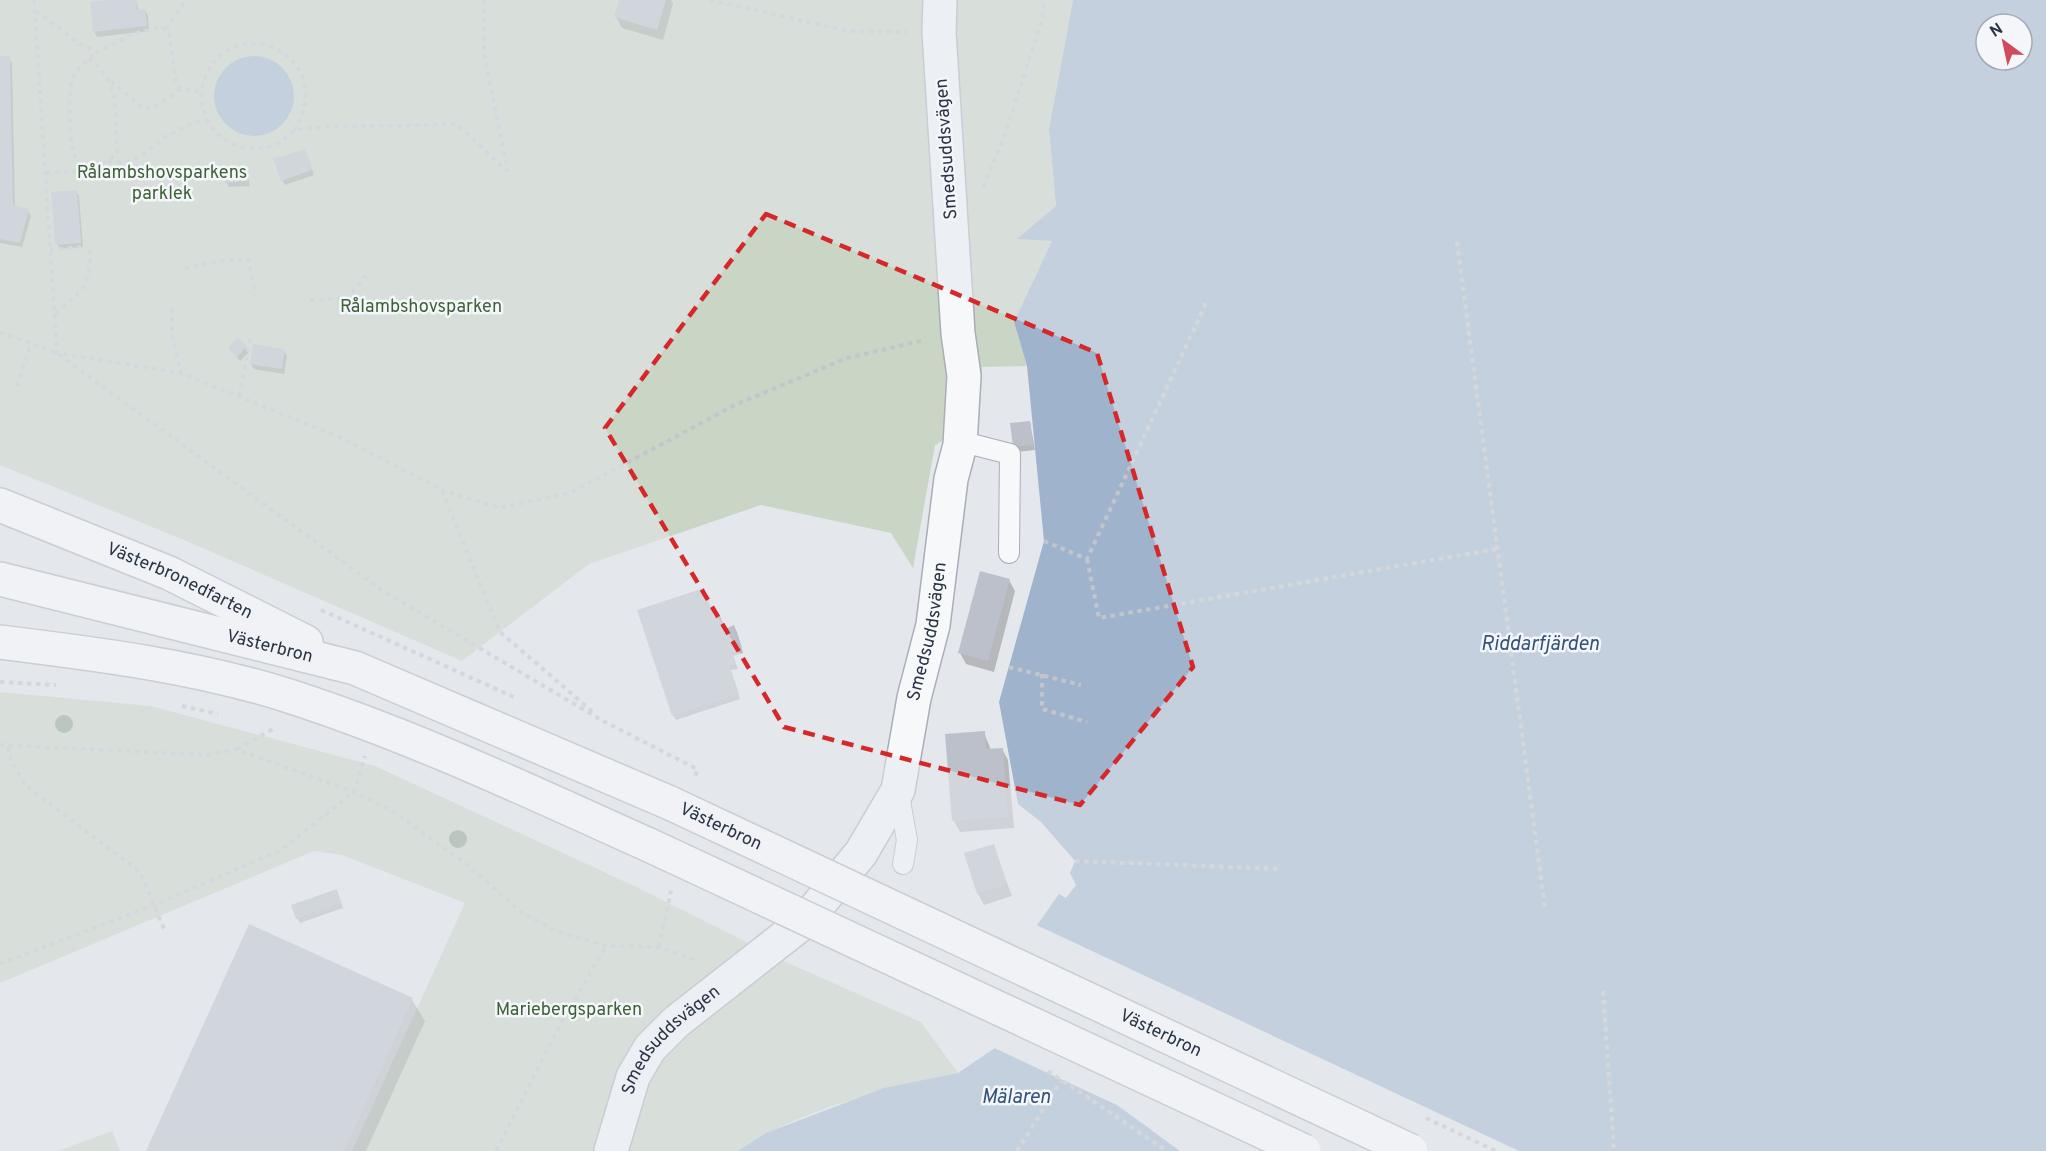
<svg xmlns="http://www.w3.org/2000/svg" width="2046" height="1151" font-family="Overpass,sans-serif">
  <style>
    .green { fill: #c9d6c5 }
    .water { fill: #9fb4cc; fill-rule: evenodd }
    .pier { fill: #e4e7ec }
    .shadow { fill: #0003 }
    .building { fill: #bbc0ca }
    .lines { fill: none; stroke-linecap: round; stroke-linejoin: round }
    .lane-casing { stroke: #a9aeb7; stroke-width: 22 }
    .street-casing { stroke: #a9aeb7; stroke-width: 36 }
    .secondary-casing { stroke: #a9aeb7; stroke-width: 36 }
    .path { stroke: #c2c5cb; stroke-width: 4; stroke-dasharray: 4.5 4.5; stroke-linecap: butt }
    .lane { stroke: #f7f8fa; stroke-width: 20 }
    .street { stroke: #f7f8fa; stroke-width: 33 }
    .secondary { stroke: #fff; stroke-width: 33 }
    .secondary-bridge-casing { stroke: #a9aeb7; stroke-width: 36; stroke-linecap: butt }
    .path-bridge { stroke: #c2c5cb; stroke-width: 4; stroke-dasharray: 4.5 4.5; stroke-linecap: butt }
    .secondary-bridge { stroke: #fff; stroke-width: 33 }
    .tree { fill: #899d89 }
    .marked { fill: none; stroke: #d62828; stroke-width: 4.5; stroke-dasharray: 12 8; stroke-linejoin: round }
    .labels { text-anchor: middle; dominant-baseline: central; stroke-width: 5; stroke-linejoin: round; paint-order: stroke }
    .street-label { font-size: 18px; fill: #2b3445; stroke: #f4f6f9 }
    .park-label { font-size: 18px; fill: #3f6138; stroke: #f4f6f9 }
    .water-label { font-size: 20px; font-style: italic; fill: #34527a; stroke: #f4f6f9 }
  </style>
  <rect width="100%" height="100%" fill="#e4e7ec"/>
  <path class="green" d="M0,0H1073L1049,129L1056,207L1018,239L1052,241L1014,322L1027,366L982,367L979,422L935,445L913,568L891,533L761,505L589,564L462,661L184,540L0,465Z
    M0,692L151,706L375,766L632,885L786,962L921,1022L958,1073C882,1089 803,1109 738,1151H352L465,903L342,855L314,851L0,983Z
    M112,1131L120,1151H58Z"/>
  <path class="water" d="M1073,0H2046V1151H1229L1035,928L1059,894L1066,898L1076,885L1070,873L1075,861L1041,822L1018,804L999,702L1044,541L1027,366L1014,322L1052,241L1017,239L1056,206L1049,129ZM1986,24H2022V60H1986Z
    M214 96a40 40 0 1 1 80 0a40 40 0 1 1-80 0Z
    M1001,1020L1180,1151H738L766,1133L884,1088L958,1073L995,1048L997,1027Z"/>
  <path class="pier" d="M1034,924L1045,929L1519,1151H1224L1016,1000Z
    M999,1018H1003L1132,1112L992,1047L994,1027Z"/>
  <path class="shadow" d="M120,0H136L139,11L145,10L148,16L149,31L97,37L94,31Z
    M621,0H671L673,4L663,40L622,28L616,17Z
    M0,58H9L12,63L15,208L28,211L31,216L22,247L0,243Z
    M307,155L314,175L285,185L282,180Z
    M246,168L250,186L229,187L226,182Z
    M76,191L79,196L83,247L60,249L57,244Z
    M238,339L249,352L240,361L230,348Z
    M284,351L287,356L284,374L254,369L251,364Z
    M1030,422L1035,450L1017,452L1012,424Z
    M1009,580L1015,591L994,672L966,664L960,653Z
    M704,590L715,619L725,630L734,627L737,632L743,653L733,656L738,669L731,670L740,699L676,720L673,715Z
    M984,733L991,750L1002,749L1008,760L1014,828L960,832L954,821Z
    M993,846L1012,896L984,905L978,894Z
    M339,896L343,908L300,923L297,918Z
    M250,926L412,1000L425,1021L366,1151H147Z"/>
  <path class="building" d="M107,0H136L137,10L145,9L147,26L93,32L90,2Z
    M619,0H666L657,30L614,17Z
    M0,56H10L13,205L29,209L20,243L0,239Z
    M305,149L312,170L281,181L273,159Z
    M247,167L248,181L224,183L223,168Z
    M77,190L81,243L55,245L51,192Z
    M238,337L247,346L237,357L228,348Z
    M253,344L285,349L282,369L250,364Z
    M1030,421L1033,445L1013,447L1010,423Z
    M980,571L1010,579L988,661L958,653Z
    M704,588L714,617L720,616L725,629L734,625L742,647L732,651L736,664L729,665L739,694L672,716L637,610Z
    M985,731L986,749L1003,748L1008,817L952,821L945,734Z
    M994,844L1007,884L977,894L964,853Z
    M337,889L341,903L296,919L291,905Z
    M249,924L413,998L344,1151H146Z"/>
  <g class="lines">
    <g class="lane-casing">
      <path id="lane" d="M960,445H975L1010,454L1009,553
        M898,790L907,840L903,864"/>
    </g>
    <g class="street-casing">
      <g id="street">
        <path id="s1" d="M611,1151L633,1077L650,1048L676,1022L805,921L861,853L898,790L914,698L933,625L951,479L960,445L964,376L958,333L939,32L940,0"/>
      </g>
    </g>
    <g class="secondary-casing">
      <g id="secondary">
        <path id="s2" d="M0,505L169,573L306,642"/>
        <path id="s3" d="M0,579L355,668L670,803"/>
        <path d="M0,642C97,654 195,666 289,696C413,736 531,792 649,845"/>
      </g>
    </g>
    <path class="path" d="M34,0L57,353L181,373L339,437L442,490L500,508L572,492L737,404L847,358L925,340
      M484,0V55L508,171
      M710,0L848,31L907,32
      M36,11L80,44L97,52L133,34L162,27L169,33L176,82L181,89L202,92
      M166,29L186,0
      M88,59C122,78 115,119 117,152L108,162L81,166C67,156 68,97 72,80C76,68 88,60 97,52
      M111,81L144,109L156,106L181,89
      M294,131C341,54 231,7 204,80C198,98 203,117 215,131C223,140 235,147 247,148C258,150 273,147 282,141C287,137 291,132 297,130C316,126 337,127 356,126C390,126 423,125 457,124L508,172
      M108,162H127L140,157L165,137L188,125L206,119
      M46,173L76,171
      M983,187L1003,140L1042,20L1044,0
      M1457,242L1545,909
      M50,250L81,247
      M185,268L219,261L248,259L256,295
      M310,300L348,298L366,275
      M172,308V334L181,373
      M55,313C82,294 92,282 90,248
      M0,332L57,353L383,591L603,721
      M17,386L31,343
      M239,396L251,336
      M442,491L500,632L595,714
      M1044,541L1087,559L1208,299
      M1087,559L1099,618L1496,549
      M321,610L516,698
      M1009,667L1081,685
      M1042,674V709L1087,722
      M0,682L56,685
      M182,706L218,714
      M603,721L697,769L695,778
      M0,745L207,755L236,749L354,792L390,809L465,863L522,913L558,932L606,946L659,947L698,961
      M8,747L11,760L26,786L140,872L164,929
      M237,749L275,728
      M1075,861L1282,869
      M659,947L671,891
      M0,964L154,905L281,850L354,792L365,756
      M1603,991L1614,1151
      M1048,1071L1167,1151
      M496,1151L560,1025L606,946
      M1017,1151L1061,1081"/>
    <use href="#lane" class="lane"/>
    <use href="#street" class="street"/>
    <use href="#secondary" class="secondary"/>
    <g class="secondary-bridge-casing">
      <g id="secondary-bridge">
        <path id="s4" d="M670,803L1411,1151"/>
        <path d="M649,845L1304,1151"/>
      </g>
    </g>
    <path class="path-bridge" d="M1426,1118L1496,1151"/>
    <use href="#secondary-bridge" class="secondary-bridge"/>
  </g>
  <g class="tree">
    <circle cx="64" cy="724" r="9"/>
    <circle cx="458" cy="839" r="9"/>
  </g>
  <path d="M0 0H2046V1151H0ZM766,214L1097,353L1193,667L1080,805L784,727L605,428Z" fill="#e4e7ec" fill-opacity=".55" fill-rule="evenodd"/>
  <path class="marked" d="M766,214L1097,353L1193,667L1080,805L784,727L605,428Z"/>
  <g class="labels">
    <g class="street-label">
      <text transform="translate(947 149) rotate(-94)">Smedsuddsvägen</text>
      <text stroke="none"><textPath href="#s2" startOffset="195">Västerbronedfarten</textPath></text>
      <text stroke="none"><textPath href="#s1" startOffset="634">Smedsuddsvägen</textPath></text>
      <text stroke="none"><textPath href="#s3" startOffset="278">Västerbron</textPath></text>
      <text stroke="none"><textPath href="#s4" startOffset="56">Västerbron</textPath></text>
      <text stroke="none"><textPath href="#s4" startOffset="542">Västerbron</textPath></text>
      <text stroke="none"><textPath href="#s1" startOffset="130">Smedsuddsvägen</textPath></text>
    </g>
    <g class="park-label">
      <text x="162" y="173">Rålambshovsparkens<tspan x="162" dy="21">parklek</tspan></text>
      <text x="421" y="307">Rålambshovsparken</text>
      <text x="569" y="1010">Mariebergsparken</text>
    </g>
    <g class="water-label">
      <text x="1540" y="645">Riddarfjärden</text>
      <text x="1016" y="1098">Mälaren</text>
    </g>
  </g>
  <g transform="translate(2004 42) rotate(327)"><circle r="28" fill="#f4f6f9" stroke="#a4a8b1" stroke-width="1.5"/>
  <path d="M0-4.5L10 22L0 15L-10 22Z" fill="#d1495b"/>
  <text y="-9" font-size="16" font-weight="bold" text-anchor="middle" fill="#2b3445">N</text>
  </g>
</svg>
